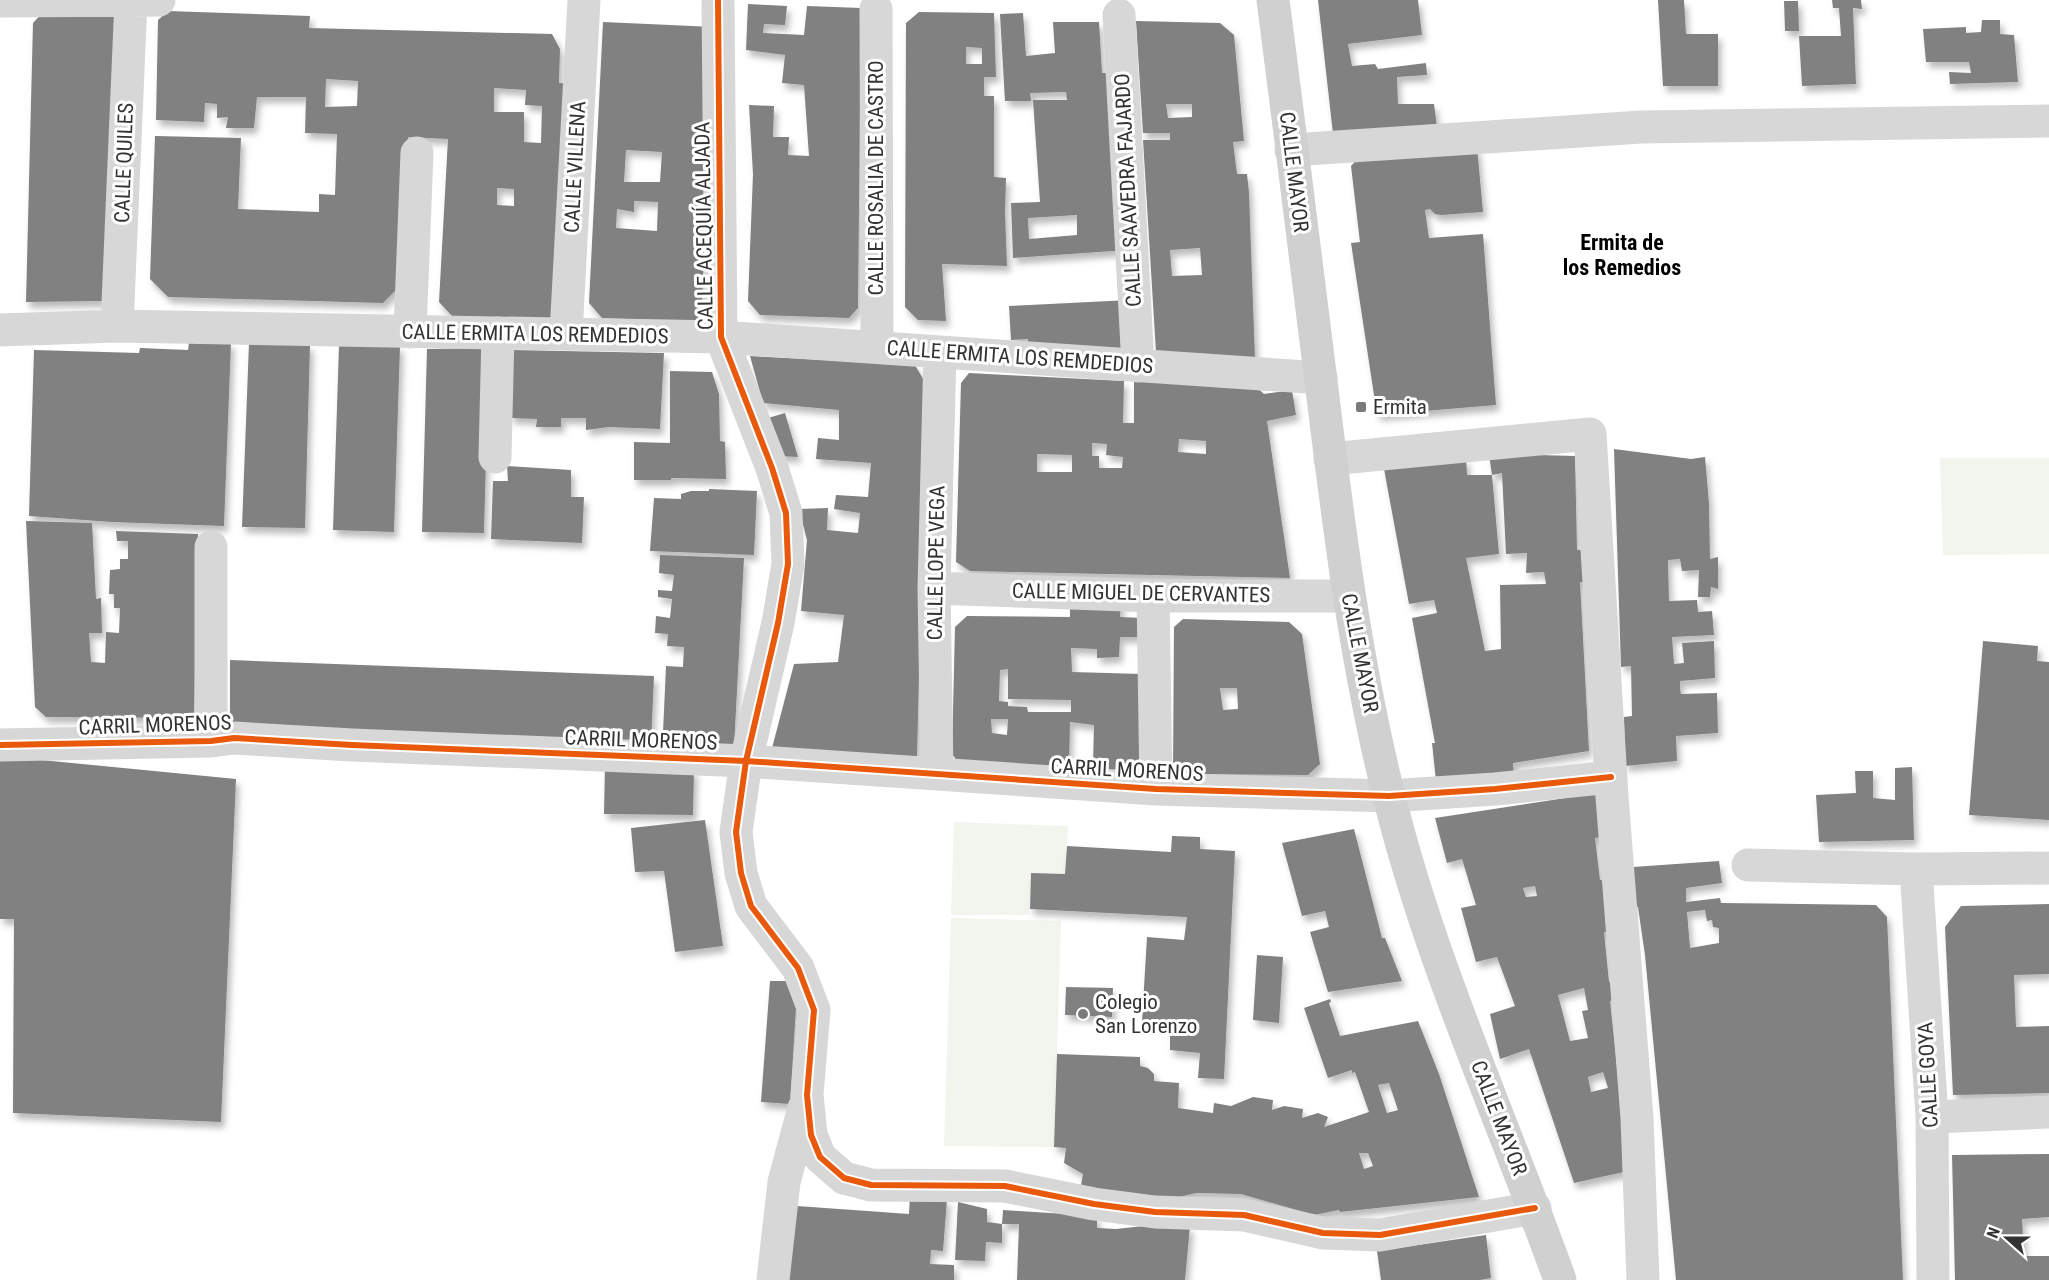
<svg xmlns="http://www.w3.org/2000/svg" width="2049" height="1280" font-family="'Roboto Condensed',sans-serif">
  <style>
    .green { fill: #f1f5ed }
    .building { fill: #818181; fill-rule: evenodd; filter: url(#shadow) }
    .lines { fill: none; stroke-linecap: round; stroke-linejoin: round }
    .street { stroke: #d7d7d7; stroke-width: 33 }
    .secondary { stroke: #d0d0d0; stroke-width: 33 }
    .cycleway-casing { stroke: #fff; stroke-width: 10 }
    .cycleway { stroke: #e8590c; stroke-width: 6 }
    .poi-dot { fill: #7a7a7a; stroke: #fff; stroke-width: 2 }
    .labels { text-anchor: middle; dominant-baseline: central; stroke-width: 6; stroke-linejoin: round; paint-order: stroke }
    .street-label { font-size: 21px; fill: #333; stroke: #fff }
    .poi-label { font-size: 21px; fill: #333; stroke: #fff; text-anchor: start }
    .neighbourhood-label { font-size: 22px; font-weight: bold; fill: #000; stroke: #fff }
  </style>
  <defs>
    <filter id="shadow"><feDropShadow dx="3.5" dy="6" stdDeviation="3" flood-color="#0004"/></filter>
  </defs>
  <rect width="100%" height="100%" fill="#fff"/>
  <path class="green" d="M1940,458H2049V554L1943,555Z
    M954,822L1068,826L1065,874L1031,873L1029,915H951Z
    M951,918L1061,921L1054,1147L944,1146Z"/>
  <path class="building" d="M1318,0H1418L1422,35L1348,44L1352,66L1375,64L1378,69L1426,63L1427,75L1397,77L1398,104H1434L1437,127L1333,134Z
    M1658,0H1684L1686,34H1718V86H1663Z
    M1832,0H1861L1862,9L1853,8L1856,84L1802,86L1799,36H1841L1839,8H1833Z
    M1784,1H1798L1799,31H1785Z
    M748,4L787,6L785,25L764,24L763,33L804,35L807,6L861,8L858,308L849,318L760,315L748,301L753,174L749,105L774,106L773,137H789L788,155L809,156L804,85L782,83L785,55L746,50Z
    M44,11L115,16L103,301L26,302L33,23Z
    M168,11L310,16L309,28L552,34L560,49L559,83L574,84L564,306L549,319L452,316L439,302L448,139L408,137L400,286L383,303L168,297L150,279L155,136L241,138L238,209L319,212V194L335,195L337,134L305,133L306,97H257L254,128H226L228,117L217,118V104L205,103L204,122L156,120L158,20ZM326,79L358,81L357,106L325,107ZM494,88L526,90L525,105L542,106L541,143L524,142V112H494ZM497,188L514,189V206L497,205Z
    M919,12L994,13L996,77H984V96H994V177L1006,178L1005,212L1007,266L942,264L946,321L918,320L905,307L906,23ZM966,47L982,48V64H966Z
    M1023,13L1026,56L1055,53L1053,22H1099L1102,73H1116L1127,250L1013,258L1011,203L1040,202L1033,100H1067L1066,92L1030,93L1031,101H1005L1000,14ZM1077,215V235L1029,239L1028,218Z
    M1982,20H2000V34L2014,35L2018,82L1950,84L1949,72L1971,73L1969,62H1926L1923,29L1966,27V33L1981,32Z
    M1136,21L1220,23L1234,35L1244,141L1233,142L1237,174H1247L1249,193L1255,359L1156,352L1143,140H1170V133H1143ZM1166,104H1192V117L1168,118ZM1200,248L1202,275L1172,276L1170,250Z
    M603,22L714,27L701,322L602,318L589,303ZM626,150L662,152L660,182H624ZM634,201L658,202L657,231L616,228L617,209L634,212Z
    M1477,147L1483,212L1441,215L1435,214L1430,209L1425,210L1429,238L1483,234L1496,405L1377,415L1351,243L1360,242L1351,166L1362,154Z
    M1130,300L1133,351H1029L1028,339L1011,340L1009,306Z
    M189,342H231L224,526L112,522L29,516L34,350L139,353L140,348L188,350Z
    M249,343L310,345L305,528L242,527Z
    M339,345L400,346L394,532L333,530Z
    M489,348L484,533L422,532L427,349Z
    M512,350L664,353L660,429L609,427L586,430V418H561V427H536L537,419L510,418Z
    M750,356L915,365L926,384L917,759L771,752L794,664L838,662L844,615L801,611L807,540L799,509L828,508L827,530L858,533L860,513L834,509L836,495L868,497L871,463L816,459L818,438L839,440V410L763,403Z
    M670,371L712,372L719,394L720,441L725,442L726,479L671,478V480H634V442L670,443Z
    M969,373L1124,381L1123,423H1134V381L1254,385L1264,394L1292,390L1296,415L1267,421L1290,578L970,571L956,562L961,383ZM1179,439L1206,441V454L1178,452ZM1092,443L1107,444L1106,455L1123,457L1122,468H1099V456H1092ZM1037,454L1072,455V472H1037Z
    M785,413L798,457L780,456L768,418Z
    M1614,449L1691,459L1705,457L1709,504L1710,559L1718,557V589L1711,587L1710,597H1698L1699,570L1682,571L1680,559L1668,560L1669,601L1697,600L1698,612L1712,611L1714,635L1672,637L1674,664L1684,663L1682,643L1714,641L1715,678L1680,681V689L1681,694L1717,693L1718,733L1676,736L1677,761L1625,766L1624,717L1632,716L1631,666L1621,667Z
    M1504,454L1575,456L1577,550H1593L1595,582H1580L1589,751L1513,763L1514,777L1437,790L1432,743H1435L1412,618L1437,613L1434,600L1409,604L1384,469L1466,458L1467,475H1492L1499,554L1466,558L1485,651L1501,649L1500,585L1546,584L1544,572L1526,573L1527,553L1506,554L1502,473L1492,475L1489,455Z
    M507,466L571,470V497H584L582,543L491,539L493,481H508Z
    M709,489L757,491L754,555L650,551L654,498L681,499V494L691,491H709Z
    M26,521L92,523L96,599L101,598L102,633H89L91,662L105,663L106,632L119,633L120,608H114V594H109L110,570L120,569V559H128V541H117L116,531L198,534L194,718L46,717L35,707Z
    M660,555L744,558L734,747L676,743V735L663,733L666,666L683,667L684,647L667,646L668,634L655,633L656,616L670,618L672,599L658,597V590L672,591L674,575L659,573Z
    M1070,600H1121L1120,617L1143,618L1142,637H1120L1119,657L1097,658V649L1071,648L1072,672L1142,674L1139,772L1093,768L1094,725L1070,722L1069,767L958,762L952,754L955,627L967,616L1070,617ZM1008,669V699L1071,700V712H1028L1027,707L1008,706V702L999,701L1000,670ZM991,719H1008L1007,735L992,733Z
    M1183,619L1289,622L1302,634L1320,764L1308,775L1173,774L1174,627ZM1220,688H1237L1238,709L1223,710Z
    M1983,641L2038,646L2037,661L2049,662V820L1969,815Z
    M230,660L654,676L651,744L230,729Z
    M0,756L236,779L221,1122L13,1113L14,919H0Z
    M605,765L694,770L693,815L604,814Z
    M1912,767L1914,840L1819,842L1816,795L1856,793L1855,771H1873V798L1895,800V768Z
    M1598,793L1604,837L1595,838L1600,880H1606L1610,932H1604L1609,982H1612L1618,998L1610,1001L1628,1171L1574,1183L1529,1049L1500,1059L1490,1014L1515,1006L1497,957L1476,962L1461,908L1476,905L1462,859L1447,863L1435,818ZM1535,886L1537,896L1526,897L1523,888ZM1584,988L1588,1010L1582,1011L1588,1038L1570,1041L1558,995ZM1603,1072L1608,1088L1591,1092L1588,1077Z
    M705,820L723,946L675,952L664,871L635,872L631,828Z
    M1354,829L1382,938H1385L1402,981L1328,992L1310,932L1329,927L1325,911L1302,916L1282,843Z
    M1172,836L1200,837V849L1235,851L1224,1079L1198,1078L1200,1053L1170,1050V1023L1142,1021L1147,937L1184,940L1187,917L1030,909L1031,873L1065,874L1067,846L1171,852Z
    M1719,861L1722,883L1686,888V902L1720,898L1721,903L1876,905L1887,917L1903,1280H1676L1645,955L1638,907L1635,906L1633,867ZM1705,910L1707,921L1712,920L1713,927L1719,928V943L1690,948L1687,912Z
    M2049,904V974L2014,975L2016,1027L2049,1026V1093L1953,1095L1945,927L1961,906Z
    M1257,955L1283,957L1279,1023L1253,1020Z
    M770,981H789L796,1008L790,1104L761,1102Z
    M1066,987L1113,988L1112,1017L1065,1015Z
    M1330,999L1331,1002L1329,1003L1340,1036L1418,1021L1439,1074L1479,1197L1340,1212L1339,1210L1314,1215L1241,1194L1196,1193L1158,1202L1081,1185L1083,1174L1064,1163L1066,1148L1054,1147L1057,1054L1140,1057V1066L1148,1068L1154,1074V1081L1179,1083L1178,1108L1213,1113L1214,1103L1231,1106L1253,1097L1273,1100L1272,1110L1284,1106L1303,1109L1302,1118L1318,1113L1328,1117L1324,1127L1369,1112L1355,1072L1352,1073V1070L1328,1078L1304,1008ZM1389,1083L1398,1110L1387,1113L1378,1085ZM1359,1153H1368L1373,1166L1364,1169Z
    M2049,1154V1217L2022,1219L2024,1256H2049V1280H1955L1952,1155Z
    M910,1195L947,1199L943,1251L931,1250L930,1264L954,1265V1280H788L797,1206L909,1214Z
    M958,1202L987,1209V1222L1002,1224V1243L986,1242L985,1261L955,1260Z
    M1003,1210L1097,1216V1228L1116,1229L1144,1226H1190L1185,1280H1017L1019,1224H1002Z
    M1486,1235L1491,1278L1480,1280H1381L1377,1251Z"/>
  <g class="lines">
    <path class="street" d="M718,0L721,337L772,468L786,513L788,564L778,623L746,761L736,832L741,873L751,906L798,968L814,1010L807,1095L811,1135L820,1157L844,1178L871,1185L1005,1186L1094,1204L1155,1212L1244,1215L1323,1233L1380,1235L1535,1208
      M0,1L159,0
      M876,9L877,347
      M1119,15L1138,366
      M1291,150L1641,127L2049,121
      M117,326L131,0
      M0,330L117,326L721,337L1321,378
      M410,332L417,153
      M566,334L584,0
      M495,457L498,333
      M1330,459L1590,434L1612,797L1637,1118L1643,1280
      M934,588L1153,596H1349
      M1153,596L1156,789
      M211,741V547
      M0,745L211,741L234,738L352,745L746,761L1156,789L1389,796L1495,789L1611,777
      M937,774L934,588L940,352
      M1748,865L1916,869L2049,868
      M1916,869L1932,1117L1933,1280
      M1932,1117L2049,1112
      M773,1280L784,1182L804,1108"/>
    <path class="secondary" d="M1273,0C1289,127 1306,254 1321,381C1338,521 1355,662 1390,800C1431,965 1503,1120 1560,1280"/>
    <g class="cycleway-casing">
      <path id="cycleway" d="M718,0L721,337L772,468L786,513L788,564L778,623L746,761L736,832L741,873L751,906L798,968L814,1010L807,1095L811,1135L820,1157L844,1178L871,1185L1005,1186L1094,1204L1155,1212L1244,1215L1323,1233L1380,1235L1535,1208
        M0,745L211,741L234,738L352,745L746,761L1156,789L1389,796L1495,789L1611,777"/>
    </g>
    <use href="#cycleway" class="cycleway"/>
  </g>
  <g class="poi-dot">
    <rect x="1355" y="401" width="12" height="12" rx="3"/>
    <circle cx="1083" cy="1014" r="6"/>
  </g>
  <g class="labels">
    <g class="street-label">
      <text transform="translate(124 163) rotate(-88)">CALLE QUILES</text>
      <text transform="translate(575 167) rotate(-87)">CALLE VILLENA</text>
      <text transform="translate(1294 172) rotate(83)">CALLE MAYOR</text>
      <text transform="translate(876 178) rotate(-90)">CALLE ROSALIA DE CASTRO</text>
      <text transform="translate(1128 190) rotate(-93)">CALLE SAAVEDRA FAJARDO</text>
      <text transform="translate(704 226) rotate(-91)">CALLE ACEQUÍA ALJADA</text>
      <text transform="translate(535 334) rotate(1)">CALLE ERMITA LOS REMDEDIOS</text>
      <text transform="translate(1020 357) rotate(4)">CALLE ERMITA LOS REMDEDIOS</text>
      <text transform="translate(936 563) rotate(-89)">CALLE LOPE VEGA</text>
      <text transform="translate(1141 593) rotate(1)">CALLE MIGUEL DE CERVANTES</text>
      <text transform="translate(1360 653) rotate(79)">CALLE MAYOR</text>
      <text transform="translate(155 725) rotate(-2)">CARRIL MORENOS</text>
      <text transform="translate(641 740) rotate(2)">CARRIL MORENOS</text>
      <text transform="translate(1127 770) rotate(3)">CARRIL MORENOS</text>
      <text transform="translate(1928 1075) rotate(-93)">CALLE GOYA</text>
      <text transform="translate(1499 1118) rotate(69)">CALLE MAYOR</text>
    </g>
    <g class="poi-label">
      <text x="1373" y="407">Ermita</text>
      <text x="1095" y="1002">Colegio<tspan x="1095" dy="24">San Lorenzo</tspan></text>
    </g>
    <g class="neighbourhood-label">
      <text x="1622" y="242">Ermita de<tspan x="1622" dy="25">los Remedios</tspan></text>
    </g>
  </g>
  <g transform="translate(2007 1238) rotate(291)" stroke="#ffffff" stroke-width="4.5" paint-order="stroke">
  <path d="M0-4.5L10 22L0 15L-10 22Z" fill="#333333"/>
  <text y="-9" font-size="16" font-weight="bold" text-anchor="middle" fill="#333333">N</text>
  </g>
</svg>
